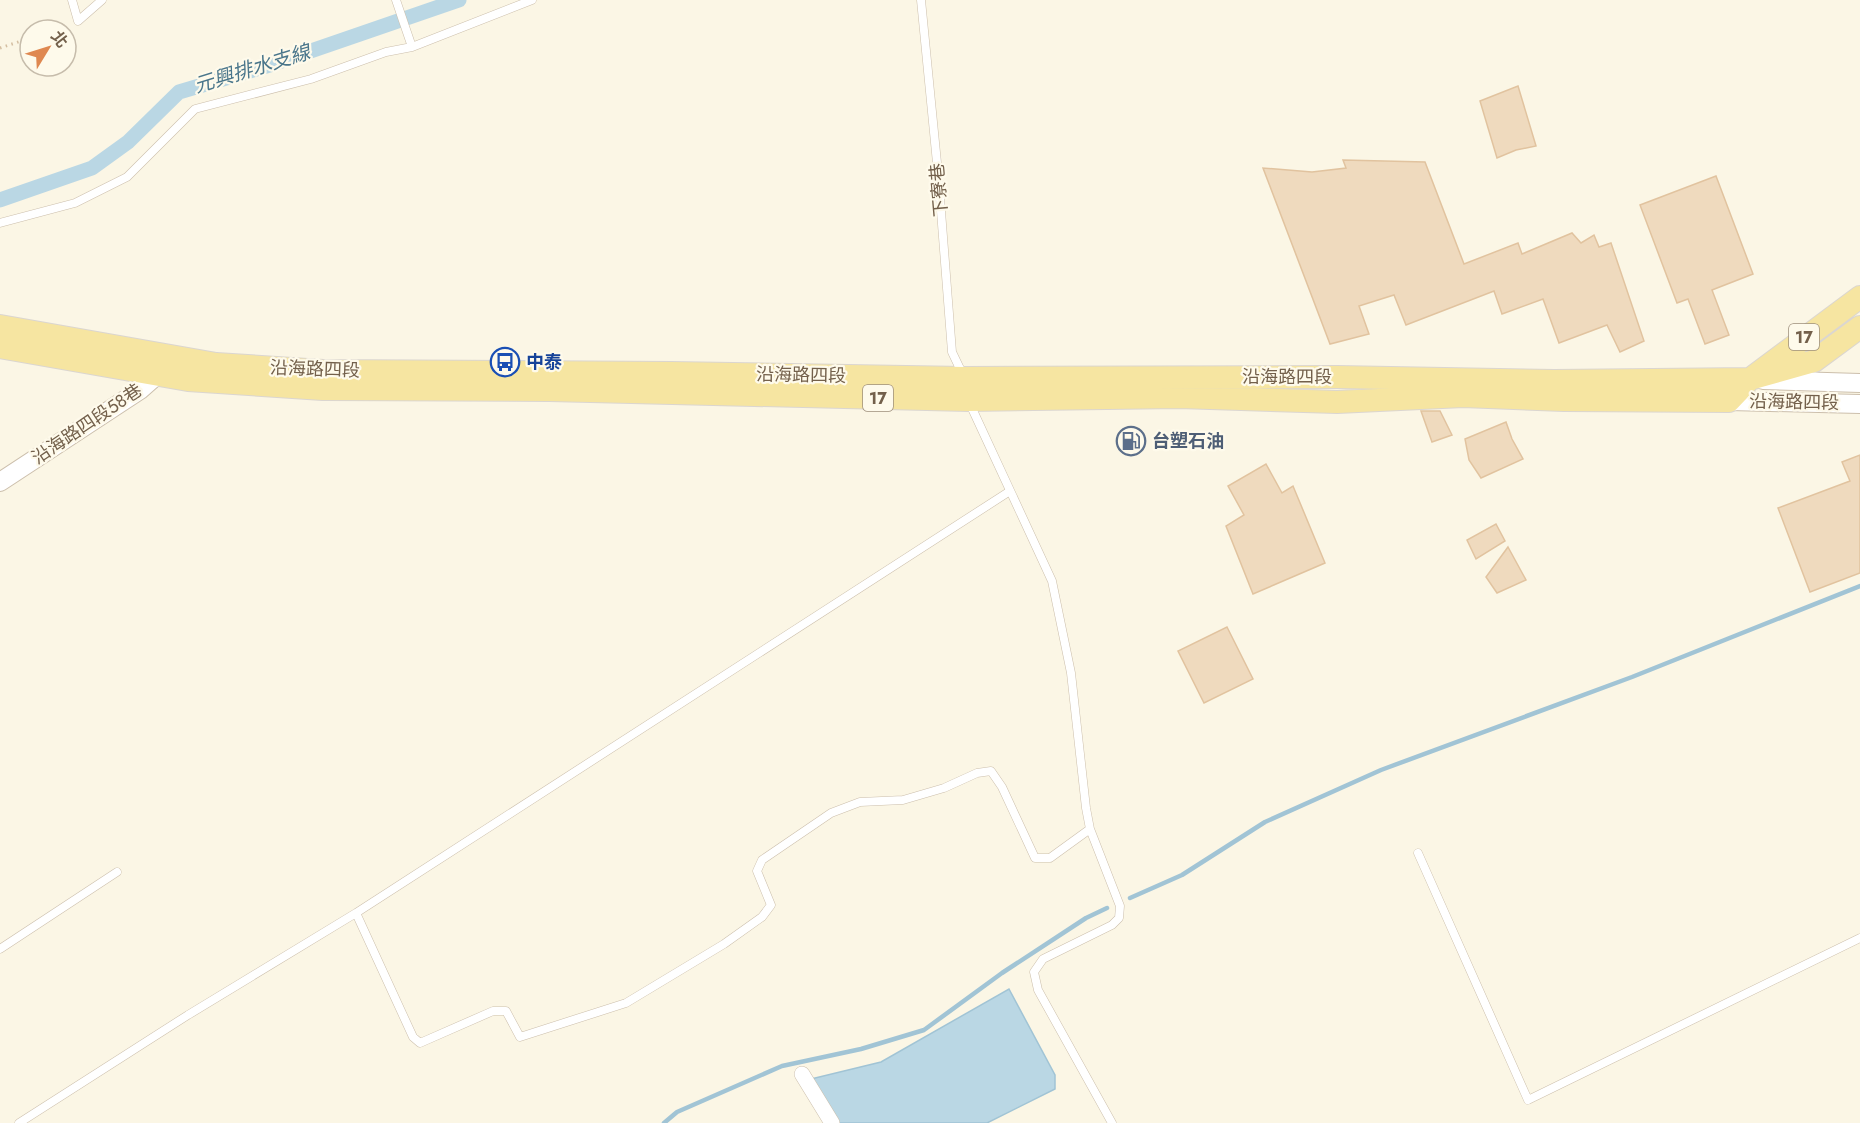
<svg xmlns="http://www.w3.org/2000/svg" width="1860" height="1123" font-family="Jost,'Noto Sans TC',sans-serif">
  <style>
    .water { fill: #bad7e4; stroke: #a1c4d5; stroke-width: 1.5 }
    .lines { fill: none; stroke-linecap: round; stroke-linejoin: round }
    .stream { stroke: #a1c4d5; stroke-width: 4.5 }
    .canal { stroke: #bad7e4; stroke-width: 15 }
    .building { fill: #efdabe; stroke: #e1c39f; stroke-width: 1.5 }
    .service-casing { stroke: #ccbfac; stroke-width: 9 }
    .minor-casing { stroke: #ccbfac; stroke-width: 16 }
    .tertiary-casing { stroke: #ccbfac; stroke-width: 20 }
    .primary-casing { stroke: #dbd6d0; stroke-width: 24 }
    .path { stroke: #d4bea1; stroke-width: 3; stroke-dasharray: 1.5 4.5; stroke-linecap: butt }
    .service { stroke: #fff; stroke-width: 8 }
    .minor { stroke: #fff; stroke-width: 15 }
    .tertiary { stroke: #fff; stroke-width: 18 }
    .primary { stroke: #f6e5a1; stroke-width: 22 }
    .labels { text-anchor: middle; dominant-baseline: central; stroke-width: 4.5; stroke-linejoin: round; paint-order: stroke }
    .shield { fill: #fefaeb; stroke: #9d8e7b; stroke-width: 1.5 }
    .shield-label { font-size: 16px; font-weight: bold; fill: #73604b }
    .street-label { font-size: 18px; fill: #73604b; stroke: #fefaeb }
    .transit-label { font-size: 18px; font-weight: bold; fill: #164399; stroke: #fefaeb; text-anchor: start }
    .service-label { font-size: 18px; font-weight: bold; fill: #4e5e75; stroke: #fefaeb; text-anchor: start }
    .water-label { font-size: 20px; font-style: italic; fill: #4a768b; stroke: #fefaeb }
  </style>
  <rect width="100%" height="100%" fill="#fbf6e5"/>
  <path class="water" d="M1009,989L1055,1075V1089L987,1123H835L811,1079L881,1062Z"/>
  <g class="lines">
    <path class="stream" d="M1130,898L1182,875L1265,822L1381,770L1632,677L1860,586
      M664,1123L677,1112L782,1066L861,1049L924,1030L1002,973L1086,918L1107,908"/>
    <path class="canal" d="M0,200L92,168L128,142L179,92L273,64L459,0"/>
  </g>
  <path class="building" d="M1518,86L1536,146L1516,150L1497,158L1480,101Z
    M1343,160L1425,162L1464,264L1518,243L1522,254L1572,233L1581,243L1594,235L1599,247L1611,243L1644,341L1620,352L1607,325L1559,343L1543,299L1502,314L1494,291L1406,325L1394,295L1359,306L1369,334L1330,344L1263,168L1312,172L1346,168Z
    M1716,176L1753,274L1712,290L1729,335L1705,344L1688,299L1677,303L1640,205Z
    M1421,411H1440L1452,435L1432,442Z
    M1506,422L1512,439L1523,459L1481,478L1469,460L1465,439Z
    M1860,455V573L1810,592L1778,508L1850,481L1842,462Z
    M1266,464L1282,493L1293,486L1325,563L1253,594L1226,526L1244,515L1228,486Z
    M1496,524L1505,541L1476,559L1467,540Z
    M1508,547L1526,580L1497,593L1486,577Z
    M1227,627L1253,679L1204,703L1178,651Z"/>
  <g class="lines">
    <g class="service-casing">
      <path id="service" d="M72,0L78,21L102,0
        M396,0L412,47
        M921,0L938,173L952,352L963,375
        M0,223L75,203L127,177L195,109L311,79L386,52L412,47L532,0
        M970,404L1052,581L1071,673L1086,808L1090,829L1120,906L1119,918L1112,925L1043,959L1034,972L1038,990L1112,1123
        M1418,853L1528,1100L1860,938
        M356,913L413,1037L420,1043L493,1011H506L520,1037L626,1003L724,944L762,917L771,905L757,871L762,860L831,813L860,802L903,800L944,788L977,773L991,771L1002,787L1035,858H1050L1090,829
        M0,949L117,872
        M19,1123L188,1015L356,913L1010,491"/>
    </g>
    <g class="minor-casing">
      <path id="minor" d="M802,1074L832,1123"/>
    </g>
    <g class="tertiary-casing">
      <path id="tertiary" d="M1763,380L1860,383
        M1729,401L1860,404
        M0,482L140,390L157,375L160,366"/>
    </g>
    <g class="primary-casing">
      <path id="primary" d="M0,326L216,364L323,371L671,373L964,378L1337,377L1554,381L1750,379L1814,361L1860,327
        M0,347L188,380L323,389L549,390L968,400L1179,397L1337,402L1463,396L1564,400L1729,401L1750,379L1860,297"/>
    </g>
    <path class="path" d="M52,30L68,25
      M0,48L30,38"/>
    <use href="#service" class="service"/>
    <use href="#minor" class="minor"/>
    <use href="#tertiary" class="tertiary"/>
    <use href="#primary" class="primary"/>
  </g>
  <defs>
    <g id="bus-ring" transform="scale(1.5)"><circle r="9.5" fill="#fefaeb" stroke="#1a4fb4" stroke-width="1.5"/><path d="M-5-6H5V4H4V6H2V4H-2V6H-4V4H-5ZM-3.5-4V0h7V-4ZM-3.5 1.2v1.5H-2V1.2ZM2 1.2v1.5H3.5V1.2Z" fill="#1a4fb4"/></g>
    <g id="fuel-ring" transform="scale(1.5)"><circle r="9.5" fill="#fefaeb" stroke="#5c6f8a" stroke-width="1.5"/><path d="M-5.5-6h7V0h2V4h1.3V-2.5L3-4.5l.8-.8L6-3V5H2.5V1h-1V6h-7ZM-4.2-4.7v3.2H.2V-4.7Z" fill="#5c6f8a"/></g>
  </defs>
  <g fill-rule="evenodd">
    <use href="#bus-ring" x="505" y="362"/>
    <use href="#fuel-ring" x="1131" y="441"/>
  </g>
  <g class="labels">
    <g class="shield">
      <rect x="1789" y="324" width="30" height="26" rx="4.5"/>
      <rect x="863" y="385" width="30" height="26" rx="4.5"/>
    </g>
    <g class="shield-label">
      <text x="1804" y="337">17</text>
      <text x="878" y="398">17</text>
    </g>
    <g class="street-label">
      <text transform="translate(939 190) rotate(-95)">下寮巷</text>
      <text transform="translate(315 369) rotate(2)">沿海路四段</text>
      <text transform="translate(801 375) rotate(1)">沿海路四段</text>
      <text x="1287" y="377">沿海路四段</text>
      <text transform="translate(1794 402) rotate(1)">沿海路四段</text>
      <text transform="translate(87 424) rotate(-34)">沿海路四段58巷</text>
    </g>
    <g class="transit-label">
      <text x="526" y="362">中泰</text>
    </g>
    <g class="service-label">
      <text x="1152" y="441">台塑石油</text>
    </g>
    <g class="water-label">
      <text transform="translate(252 69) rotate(-17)">元興排水支線</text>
    </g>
  </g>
  <g transform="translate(48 48) rotate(52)"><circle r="28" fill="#fefaeb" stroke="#c6bcab" stroke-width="1.5"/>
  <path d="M0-4.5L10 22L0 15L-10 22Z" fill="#df8850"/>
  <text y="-9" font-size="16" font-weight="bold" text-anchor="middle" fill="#73604b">北</text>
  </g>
</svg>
